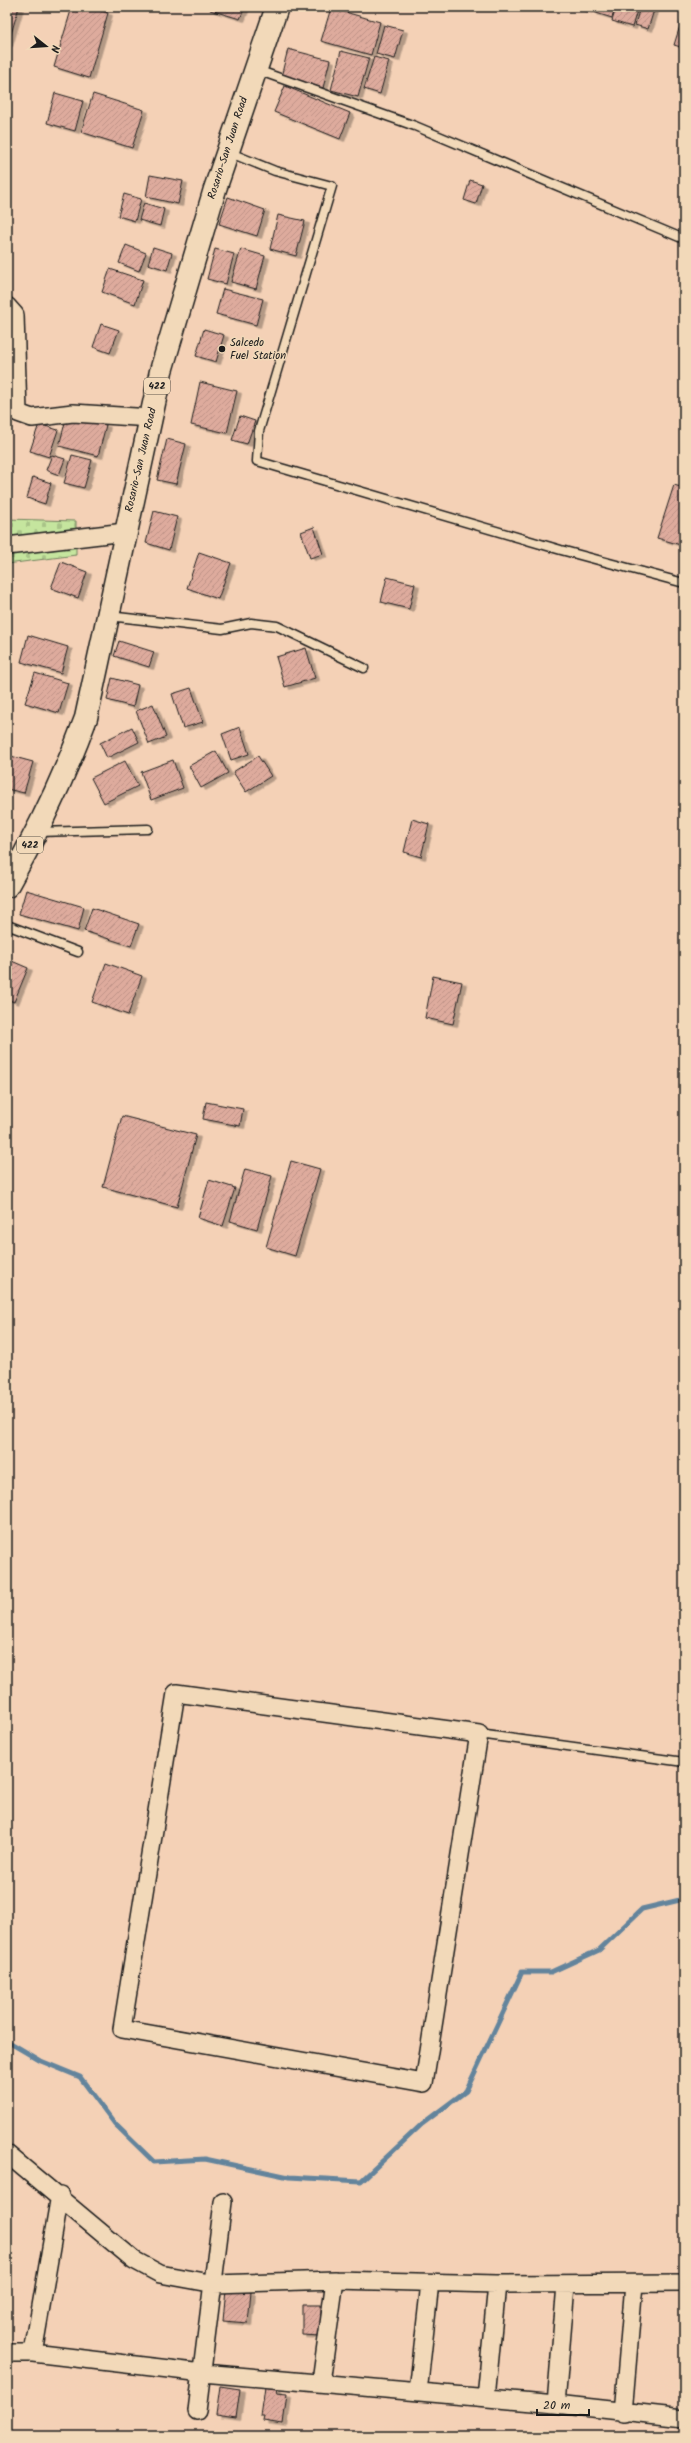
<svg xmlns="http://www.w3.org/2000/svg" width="691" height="2443" font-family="Kalam,sans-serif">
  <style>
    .cemetery { fill: url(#cemetery-stones); stroke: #70805d }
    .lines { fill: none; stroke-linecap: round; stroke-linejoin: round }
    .stream { stroke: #63849c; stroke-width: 5 }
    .building { fill: url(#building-hatch); stroke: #1c1c1c; filter: url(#shadow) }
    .service-casing { stroke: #1c1c1c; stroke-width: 11 }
    .minor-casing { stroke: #1c1c1c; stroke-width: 20 }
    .primary-casing { stroke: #1c1c1c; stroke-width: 25 }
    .service { stroke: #f2d9b9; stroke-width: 8 }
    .minor { stroke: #f2d9b9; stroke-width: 17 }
    .primary { stroke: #f2d9b9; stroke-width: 22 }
    .poi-dot { fill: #1c1c1c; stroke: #f2d9b9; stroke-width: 1.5 }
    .labels { text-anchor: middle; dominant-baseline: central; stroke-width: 3; stroke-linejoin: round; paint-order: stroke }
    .shield { fill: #f2d9b9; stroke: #5c554b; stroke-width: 1 }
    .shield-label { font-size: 10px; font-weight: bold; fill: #1c1c1c }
    .street-label { font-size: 11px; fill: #1c1c1c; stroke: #f2d9b9 }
    .poi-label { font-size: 11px; fill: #1c1c1c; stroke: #f2d9b9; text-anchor: start }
  </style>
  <defs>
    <pattern id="cemetery-stones" width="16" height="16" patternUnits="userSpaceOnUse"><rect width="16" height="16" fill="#c5e59e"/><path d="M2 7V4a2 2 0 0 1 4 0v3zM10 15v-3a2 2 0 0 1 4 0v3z" fill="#a9c488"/></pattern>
    <pattern id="building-hatch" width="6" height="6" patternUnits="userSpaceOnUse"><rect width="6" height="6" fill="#deab9d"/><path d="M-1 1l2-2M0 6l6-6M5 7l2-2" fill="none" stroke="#be9387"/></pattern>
    <filter id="shadow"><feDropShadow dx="4.5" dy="2.5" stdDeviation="0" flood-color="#0004"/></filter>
  </defs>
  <rect width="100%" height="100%" fill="#f4d1b6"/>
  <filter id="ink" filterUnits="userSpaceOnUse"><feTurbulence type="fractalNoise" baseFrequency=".025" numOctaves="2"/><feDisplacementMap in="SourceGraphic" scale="8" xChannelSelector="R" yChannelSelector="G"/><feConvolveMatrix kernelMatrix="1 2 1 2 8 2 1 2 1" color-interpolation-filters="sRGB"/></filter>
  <g filter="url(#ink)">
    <path class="cemetery" d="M7,519L76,521V555L7,564Z"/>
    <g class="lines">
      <path class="stream" d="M7,2041L41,2061L80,2077L115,2124L154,2162L205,2159L289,2177L361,2181L422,2124L466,2091L522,1972H551L599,1950L642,1909L684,1899"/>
    </g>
    <path class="building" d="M7,7H19L8,44H7Z
      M72,7H88L108,13L89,78L54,67Z
      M211,7H245L240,19L210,10Z
      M575,7H589L588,11Z
      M595,7H615L612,18L593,12Z
      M616,7H638L632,27L612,21Z
      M640,7H655L648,29L635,25Z
      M331,8L380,22L371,55L321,41Z
      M683,16H684V48L674,45Z
      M384,25L403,30L395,59L376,54Z
      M288,49L330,60L323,88L281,77Z
      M341,51L369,58L358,97L331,90Z
      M374,57L389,61L380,94L364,89Z
      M285,86L350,113L340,139L274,112Z
      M55,93L83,101L75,131L47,123Z
      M93,94L144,110L132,148L81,132Z
      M150,175L183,181L178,204L146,197Z
      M470,180L482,184L476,204L464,200Z
      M124,194L141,199L135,221L118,216Z
      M228,197L265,210L257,236L219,224Z
      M144,203L164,209L160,226L139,220Z
      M278,215L305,221L296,256L270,249Z
      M126,245L146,253L139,271L119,263Z
      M153,247L172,253L167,270L148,264Z
      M215,249L234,254L226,284L207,279Z
      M241,249L265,256L256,289L231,282Z
      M110,269L143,280L135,304L102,292Z
      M684,272V295L678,293Z
      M223,289L263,299L256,325L216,314Z
      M101,324L119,330L110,353L93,347Z
      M204,329L224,335L216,362L196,356Z
      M200,382L237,391L227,433L191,425Z
      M67,415L106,425L98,456L59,446Z
      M240,416L255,421L247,444L232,440Z
      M39,424L58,430L49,457L30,451Z
      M167,439L186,444L176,484L157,480Z
      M52,455L65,459L59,475L46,470Z
      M72,455L92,460L84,488L64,483Z
      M33,477L51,483L45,504L27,498Z
      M674,485L684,488V546L657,538Z
      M154,511L177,517L169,550L146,543Z
      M314,527L323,554L310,558L301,532Z
      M199,552L231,563L218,599L187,588Z
      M61,562L87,572L78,598L51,588Z
      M387,577L415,584L409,609L381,602Z
      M28,635L68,647L61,673L21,662Z
      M119,641L154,652L149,667L114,656Z
      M306,648L315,678L285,687L276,657Z
      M35,673L68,683L59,713L25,703Z
      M112,678L138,685L133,707L107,700Z
      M191,688L203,722L183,728L172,694Z
      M153,704L166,737L149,744L136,711Z
      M132,727L139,742L107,758L100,743Z
      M240,727L249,754L231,760L222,734Z
      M216,751L228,773L201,788L189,766Z
      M7,755L33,762L24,793L7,789Z
      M258,756L271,776L246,792L233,772Z
      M173,760L183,788L151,800L141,772Z
      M125,761L138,786L104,803L91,778Z
      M412,819L429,824L421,857L404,852Z
      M26,890L84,907L78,931L19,914Z
      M92,908L139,924L131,946L84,931Z
      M7,959L28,968L14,1002L7,999Z
      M106,963L142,976L128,1015L92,1002Z
      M433,976L462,982L453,1024L425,1018Z
      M206,1102L243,1109L240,1126L203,1119Z
      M122,1116L196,1135L177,1207L103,1187Z
      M291,1161L320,1169L295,1256L266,1247Z
      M245,1169L272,1176L257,1229L230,1221Z
      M209,1180L235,1188L223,1226L198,1218Z
      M226,2289L251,2292L248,2323L223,2321Z
      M302,2305H321V2336L302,2335Z
      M220,2386L240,2389L236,2418L216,2415Z
      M265,2387L278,2389L277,2393L287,2394L283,2424L263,2421L264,2417H261Z"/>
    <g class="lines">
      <g class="service-casing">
        <path id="service" d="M257,70L415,126L684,239
          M228,152L275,171L332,186L259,431L257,461L561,550L684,583
          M109,616L222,629L251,623L277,626L364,668
          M38,832L148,829
          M7,925L78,952
          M479,1734L684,1762"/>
      </g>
      <g class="minor-casing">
        <path id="minor" d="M7,306L15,315L18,413L32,418L73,413L151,418
          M7,546L125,532
          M176,1693L479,1734L424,2083L122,2029Z
          M7,2154L134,2260L160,2274L215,2284L335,2280L497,2284L684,2283
          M7,2353H33L203,2373L556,2404L684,2418
          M33,2353L60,2195
          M321,2382L335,2280
          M418,2392L430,2283
          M486,2398L497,2284
          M556,2404L566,2285
          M197,2411L223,2202
          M623,2413L634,2284"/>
      </g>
      <g class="primary-casing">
        <path id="primary" d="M7,886C39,830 64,778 86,718L161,371L215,189L277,7"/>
      </g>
      <use href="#service" class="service"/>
      <use href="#minor" class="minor"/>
      <use href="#primary" class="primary"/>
    </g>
  </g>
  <circle class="poi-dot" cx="222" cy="349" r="4"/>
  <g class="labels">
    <g class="shield">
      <rect x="144" y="378" width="26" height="16" rx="3"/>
      <rect x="17" y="837" width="26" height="16" rx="3"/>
    </g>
    <g class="shield-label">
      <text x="157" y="386">422</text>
      <text x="30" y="845">422</text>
    </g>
    <g class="street-label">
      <text transform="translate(228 148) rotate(-72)">Rosario-San Juan Road</text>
      <text transform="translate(141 460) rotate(-77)">Rosario-San Juan Road</text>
    </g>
    <g class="poi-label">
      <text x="230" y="343">Salcedo<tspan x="230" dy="13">Fuel Station</tspan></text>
    </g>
  </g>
  <rect width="691" height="2443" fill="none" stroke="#f2d9b9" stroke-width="24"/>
  <rect x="12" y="12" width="667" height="2419" fill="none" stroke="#1c1c1c" stroke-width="1.5" filter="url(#ink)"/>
  <g transform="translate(46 46) rotate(107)" stroke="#f2d9b9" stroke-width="3" paint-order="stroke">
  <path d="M0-3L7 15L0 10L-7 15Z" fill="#1c1c1c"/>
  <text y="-6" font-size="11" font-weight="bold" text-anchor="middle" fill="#1c1c1c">N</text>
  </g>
  <path d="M537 2409v6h52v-6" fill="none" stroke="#1c1c1c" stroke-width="2"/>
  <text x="543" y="2409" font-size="12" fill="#1c1c1c" stroke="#f2d9b9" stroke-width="3" paint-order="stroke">20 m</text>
</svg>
